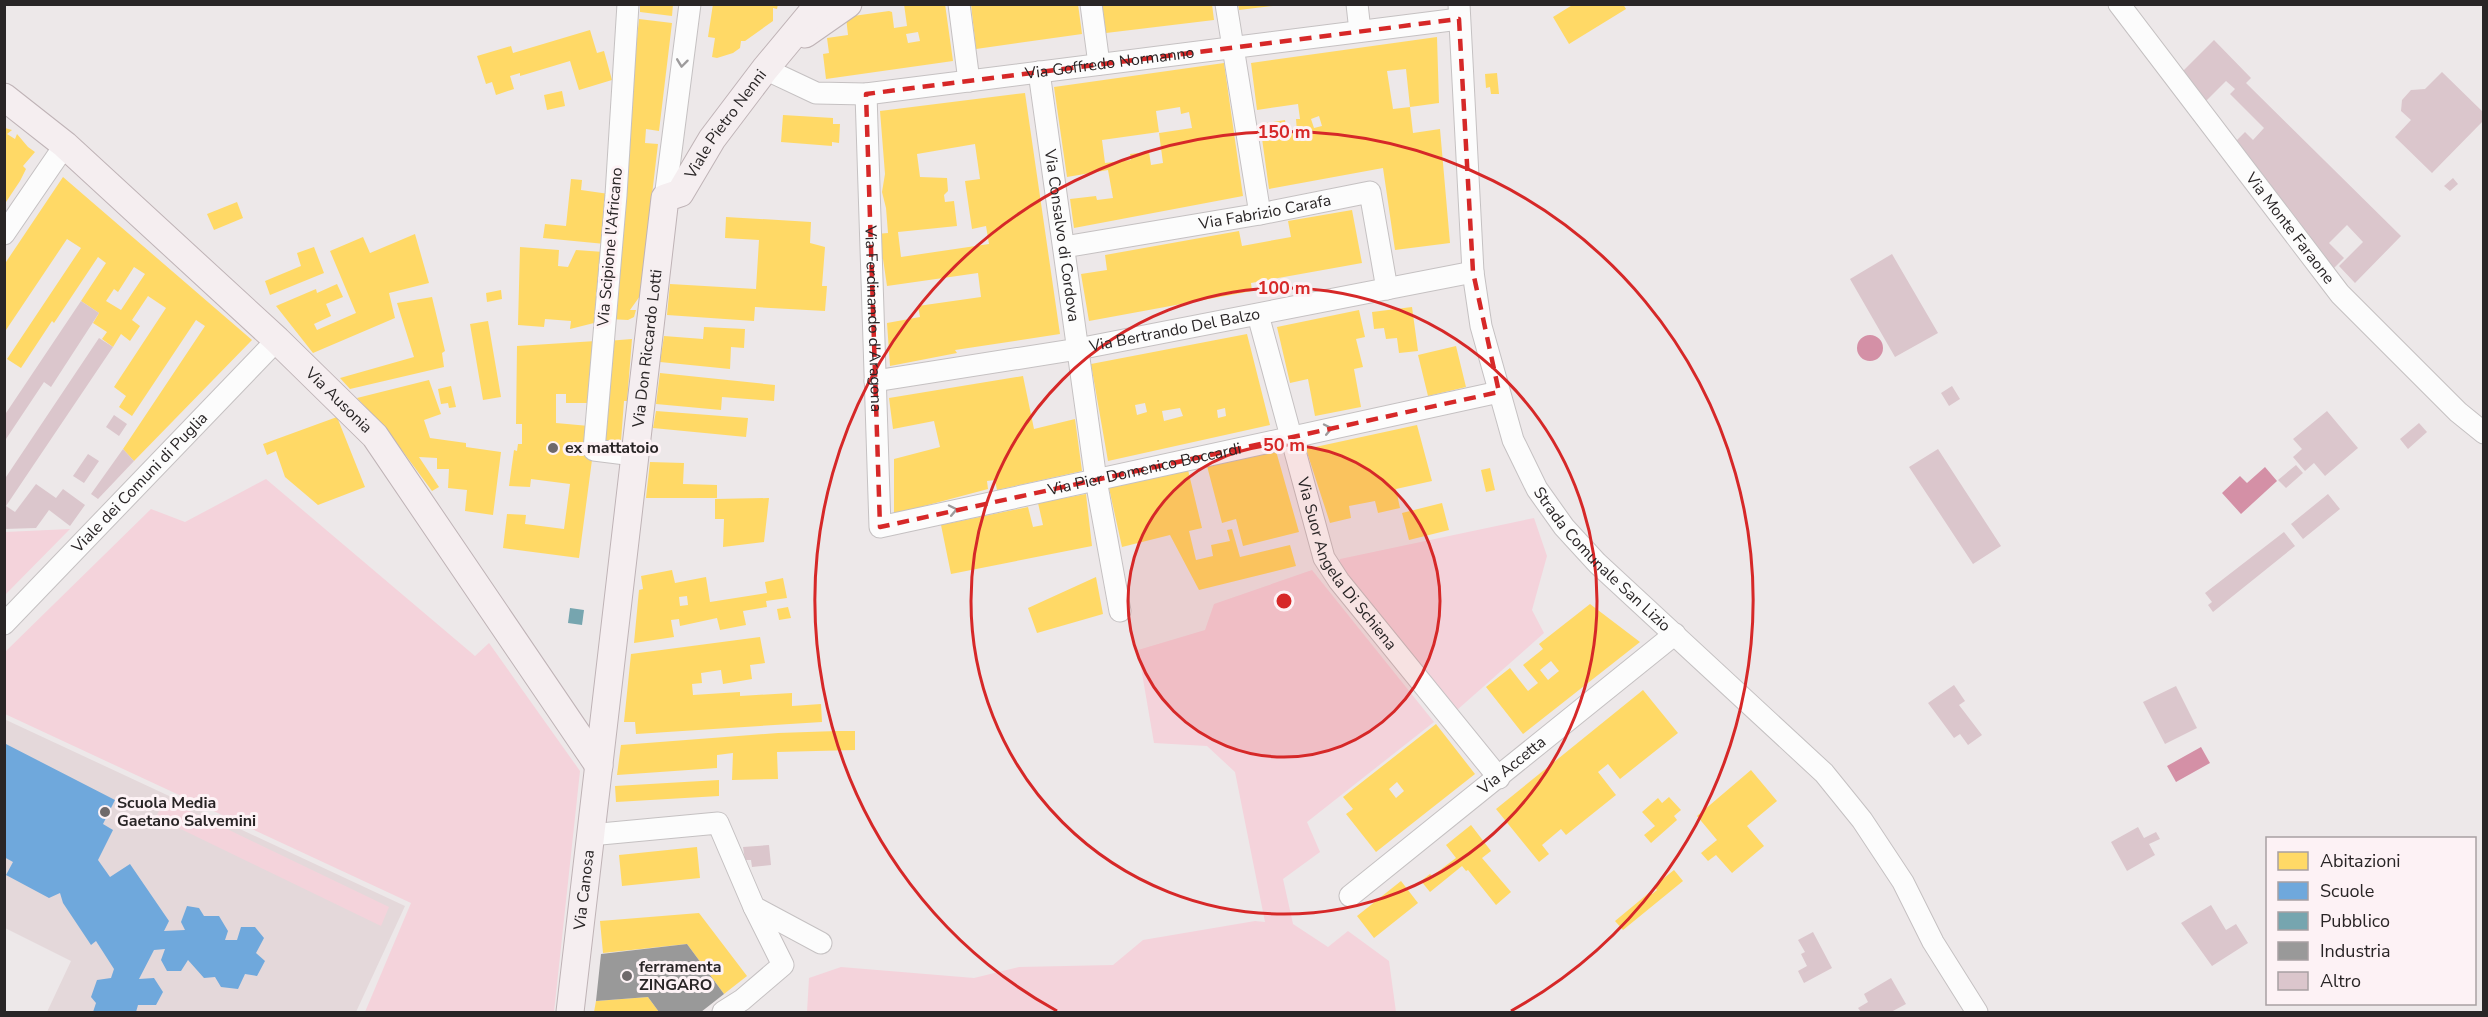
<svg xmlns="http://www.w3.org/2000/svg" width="2488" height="1017" font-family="'Nunito Sans',sans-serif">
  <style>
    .built { fill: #e4d8da }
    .green { fill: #f4d3db }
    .water { fill: #d490a6 }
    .homes { fill: #ffd966; fill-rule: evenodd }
    .schools { fill: #6fa8dc }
    .public { fill: #76a5af }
    .industry { fill: #999 }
    .building { fill: #dbc6cc }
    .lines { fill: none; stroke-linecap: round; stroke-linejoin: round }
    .minor-casing { stroke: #c5c1c2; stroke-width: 23 }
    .major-casing { stroke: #bfb3b6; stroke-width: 29 }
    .minor { stroke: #fcfcfc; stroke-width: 21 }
    .major { stroke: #f5eef0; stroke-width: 27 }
    .oneway { stroke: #9d9b9c }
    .marked { fill: none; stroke: #d62828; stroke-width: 4.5; stroke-dasharray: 12 8; stroke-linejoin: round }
    .ring { fill: none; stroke: #d62828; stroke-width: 3 }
    .poi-dot { fill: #6e696a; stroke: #fdf2f5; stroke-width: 2 }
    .labels { text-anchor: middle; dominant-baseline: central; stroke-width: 6; stroke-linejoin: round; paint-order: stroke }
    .street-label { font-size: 16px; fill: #292526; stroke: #fdf2f5 }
    .poi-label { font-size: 16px; font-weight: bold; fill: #292526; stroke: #fdf2f5; text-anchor: start }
    .centre { fill: #d62828; stroke: #fdf2f5; stroke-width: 3 }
    .ring-label { font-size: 18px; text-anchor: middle; font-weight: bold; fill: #d62828; stroke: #fdf2f5; stroke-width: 6; stroke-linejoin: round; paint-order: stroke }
  </style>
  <rect width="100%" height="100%" fill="#ede8e9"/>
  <path class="built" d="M4,719L405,906L356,1012H47L71,961L5,928Z"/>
  <path class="green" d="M266,479L475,656L489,643L580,771L554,1012H365L411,903L5,714V652L151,509L185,522Z
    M1534,518L1547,556L1532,610L1544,633L1457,710L1338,564L1340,559Z
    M70,529L5,595V532Z
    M1312,570L1434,722L1307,822L1320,852L1283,879L1293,924L1328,947L1348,931L1389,961L1396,1012H807L809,978L841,967L974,978L1019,967L1113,965L1143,940L1255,921L1265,922L1235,772L1207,746L1154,743L1138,650L1205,630L1214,604Z
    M165,799L389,907L381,926L156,817Z"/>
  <path class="water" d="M1857 348a13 13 0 1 1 26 0a13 13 0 1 1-26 0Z
    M2265,467L2277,481L2241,514L2222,493L2240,476L2247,483Z
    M2201,747L2210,763L2176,782L2167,766Z"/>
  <path class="homes" d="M640,4H673L672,16L640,12Z
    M713,4H778L777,9L773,8V21L745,41H741L740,48L733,53L717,58L712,57L715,38L708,37Z
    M904,4H945L953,61L826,79L823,54L829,53L827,38L848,35L846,17L889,11L892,12L894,28L907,26ZM918,32L920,41L908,43L906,34Z
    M971,4H1078L1082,34L976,49Z
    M1102,4H1212L1214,20L1106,33Z
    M1238,4H1273V6L1239,10Z
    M1574,4H1623L1626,9L1569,44L1553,17Z
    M639,19L672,23L659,131L646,129L645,143L658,144L640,296L630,310H636L634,317L628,320L609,319Z
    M590,30L597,53L604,51L612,80L579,90L570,61L520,76V73L510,76L514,89L496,95L492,82L486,84L477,56L511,46L513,53Z
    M1437,37L1439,103L1410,107L1406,69L1387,71L1393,109L1410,107L1413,133L1440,129L1450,243L1395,250L1383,168L1269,189L1260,124L1285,120L1287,133L1297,132L1296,119H1300L1298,104L1257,110L1251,63ZM1319,116L1322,126L1314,128L1311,119Z
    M1224,63L1243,196L1074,228L1070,199L1096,196L1097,200L1113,198L1108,170L1067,177L1054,87ZM1180,107L1181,114L1189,112L1192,128L1159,133L1163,163L1151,165L1149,152L1130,154L1131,160L1105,163L1102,140L1159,132L1156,111Z
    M1497,73L1499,94H1491L1490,87L1486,88L1485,74Z
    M562,91L565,106L547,110L544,95Z
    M1025,93L1060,334L955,350L957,353L890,366L887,323L920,317L918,306L981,297L978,273L887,286L883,259L879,260L876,234L888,233L886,208L882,192L885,174L880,111ZM975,144L980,179L965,181L972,229L986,226L989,244L901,257L898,232L957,226L954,201L945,202L944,195L948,191L947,178L920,177L917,154Z
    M783,115L833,118V124H840L839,143L832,142V146L781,142Z
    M5,128L12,130L7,134L15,139L17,134L28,147L35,152L23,166L26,169L20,181L4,205Z
    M63,177L252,340L134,461L123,449L205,326L196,320L132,416L119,407L126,396L114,387L166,308L148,296L132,320L140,326L130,341L121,334L113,347L102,339L107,332L93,323L99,313L81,301L106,263L98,257L54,323L52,321L21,368L7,359L81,248L67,239L4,333V265ZM134,267L145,274L121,310L106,301L114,289L118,292Z
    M571,179L582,180L581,190L609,194L605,244L543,238L545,224L566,226Z
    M237,202L243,218L214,230L207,214Z
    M1352,210L1362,263L1251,283L1252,291L1089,321L1081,274L1107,270L1105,255L1239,231L1242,246L1291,237L1288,221Z
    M726,217L811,222L810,243L825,247L822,286H827L825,311L755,307L754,321L667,315L670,284L756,289L759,240L725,238Z
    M415,234L429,283L389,293L395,318L313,353L276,306L316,289L317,293L337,284L343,297L326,304L331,316L314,324L317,330L356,313L330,251L363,237L370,253Z
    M314,247L324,273L270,295L265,281L301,266L297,253Z
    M520,247L559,250L558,266L568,267L576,250L604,252L598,322L570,329L571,321L545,319L544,327L518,325Z
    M501,290L502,299L487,302L486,293Z
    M432,297L445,351L442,353L444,367L350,389L340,378L414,357L397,303Z
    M1412,307L1418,351L1399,353L1397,338L1386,339L1384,328L1374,329L1372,312Z
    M1359,310L1365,337L1356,339L1363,367L1354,369L1361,407L1315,416L1308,379L1290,383L1277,327Z
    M488,321L501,397L483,400L470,324Z
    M704,327L745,329L744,348L731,347L730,369L660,362L664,336L703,339Z
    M1247,334L1270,425L1108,461L1091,364ZM1145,403L1147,412L1137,415L1135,405ZM1180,408L1183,416L1164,421L1162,411ZM1225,408L1226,416L1218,418L1217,410Z
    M632,339L627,401H624L621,441H601L607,341Z
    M596,341L591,403H566V394H556V423L589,426L587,445L592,460L579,558L503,548L507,514L526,515L525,524L564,529L570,484L531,479L530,487L509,486L514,450L517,451L518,444H522V424H516L517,346Z
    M1456,346L1466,387L1428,396L1418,355Z
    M660,373L775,385L774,401L722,397L721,410L656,404Z
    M1023,376L1034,429L1075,419L1082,471L997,490L995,480L987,481L988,489L894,514V459L940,447L934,421L893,429L889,398Z
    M429,380L441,414L424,420L430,438L466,443V447L501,452L493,515L465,511L467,490L448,488L449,469H437V458L419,457L439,487L432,491L387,430L357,398Z
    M451,386L456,407L449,408L448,403L441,404L438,389Z
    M656,411L748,418L746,437L653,428Z
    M337,417L365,487L318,505L285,477L276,451L267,455L263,444Z
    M1417,425L1432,481L1396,489L1400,508L1378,513L1375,501L1349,506L1351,518L1330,523L1306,449Z
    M1276,451L1299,532L1243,546L1236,519L1222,523L1207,466Z
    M650,462L684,463L683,484L717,485V498H646Z
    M1490,468L1495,490L1486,492L1481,470Z
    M1188,470L1202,528L1189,531L1196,560L1213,556L1211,545L1230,541L1227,530L1232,529L1240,557L1290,545L1296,566L1199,590L1170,535L1122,547L1109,488Z
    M1086,494L1092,546L951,574L941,525L1028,507L1033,527L1043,525L1038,503Z
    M769,498L764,542L723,547L724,519H715V499Z
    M1442,503L1449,530L1409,540L1402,513Z
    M672,570L675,583L706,577L710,602L767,593L765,582L783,578L787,598L766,601L767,607L743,611L746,625L720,630L717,618L680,626L679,619L671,620L674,637L634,643L639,590L643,589L641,576ZM687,596L688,605L680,606L679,597Z
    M1096,577L1103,614L1037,633L1028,608Z
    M1590,604L1640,642L1523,734L1486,687L1510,668L1528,691L1538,683L1523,665L1543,649L1539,644ZM1551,661L1559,671L1548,680L1540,670Z
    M788,607L791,618L779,620L777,609Z
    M760,637L765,663L750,665L752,679L723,684L721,670L701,673L702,683L692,684L693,695L740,692V696L792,693V706L821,704L822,722L636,734L635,722H624L631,654Z
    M1643,690L1678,733L1620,779L1608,764L1598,772L1616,795L1566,835L1561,829L1542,845L1549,854L1539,862L1496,809Z
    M1436,724L1475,774L1376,852L1346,814L1353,809L1343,797ZM1397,782L1404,791L1396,798L1389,789Z
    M837,731H855V750L777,752L778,779L732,780L733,753L717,755V768L617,775L621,745L778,733Z
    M1751,770L1777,801L1747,826L1764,846L1732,873L1716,855L1708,861L1701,853L1717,840L1697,816Z
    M719,780V796L616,802L615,786Z
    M1669,797L1681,810L1674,816L1677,820L1651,843L1644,835L1655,826L1642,812L1658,798L1662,803Z
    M1471,825L1491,851L1482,858L1511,892L1496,905L1468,870L1466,871L1462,866L1430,892L1421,881L1430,874L1432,876L1456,858L1446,845Z
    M697,847L700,878L622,886L619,855Z
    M1674,870L1683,881L1623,930L1615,921L1650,892L1652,894L1657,890L1654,886Z
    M1401,881L1418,903L1374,938L1357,916Z
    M699,913L747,976L724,994L687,944L603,953L600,921Z
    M648,997L659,1012H594L596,1001Z"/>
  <path class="schools" d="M4,743L115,800L103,824L113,830L98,860L110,877L130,864L169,921L164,931L185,930L181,922L187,906L199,908L204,916H219L228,931L225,940H237L241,927H255L264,938L256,953L265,961L257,976L245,974L238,989L221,987L215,977L204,978L188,960L181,971H167L161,960L165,949L154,950L139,979L154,978L163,992L156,1005H138L136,1012H93L96,1003L91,997L97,980L111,978L114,969L96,941L91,945L63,903L60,893L49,898L6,875L13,862L4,857Z"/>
  <path class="public" d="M570,608L584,610L582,625L568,623Z"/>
  <path class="industry" d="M687,944L724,994L701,1012H659L648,997L596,1001L601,954Z"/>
  <path class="building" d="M2214,40L2251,78L2246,83L2401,236L2355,283L2339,266L2363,242L2347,225L2329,243L2344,258L2331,271L2233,144L2245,132L2253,140L2264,128L2230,94L2235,89L2226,81L2202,105L2179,75Z
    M2442,72L2484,113V120L2432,173L2395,137L2411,120L2401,111L2402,100L2411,90L2425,89Z
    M2453,178L2458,184L2450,191L2444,186Z
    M1892,254L1938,333L1895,357L1850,279Z
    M81,301L99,313L51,387L44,382L4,442V416Z
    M99,338L113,347L6,506L15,512L36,484L56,498L63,489L85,505L70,526L49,510L36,528L4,529V480Z
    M1952,386L1960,399L1949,406L1941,393Z
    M2327,411L2358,448L2325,476L2314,463L2305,471L2293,457L2302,449L2293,439Z
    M114,415L127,424L119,436L106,427Z
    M2419,423L2427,432L2408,449L2400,439Z
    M123,449L134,461L98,499L91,494Z
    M1938,449L2001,546L1973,564L1909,467Z
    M88,454L99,461L84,483L73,476Z
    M2296,465L2303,473L2286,488L2278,480Z
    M2328,494L2340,509L2303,539L2291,524Z
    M2284,532L2295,546L2213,612L2208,605L2212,602L2205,593Z
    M1954,685L1965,701L1959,705L1982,735L1968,745L1960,734L1954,738L1928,703Z
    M2176,686L2197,728L2165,744L2143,702Z
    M2138,827L2144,838L2156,832L2160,839L2149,844L2155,855L2127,871L2111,842Z
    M769,845L771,865L752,867L751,860H745L743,847Z
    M2211,905L2226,930L2236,924L2248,943L2212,966L2181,923Z
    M1813,932L1832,968L1804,983L1798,971L1807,966L1801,954L1805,952L1798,940Z
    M1891,978L1906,1004L1891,1012H1861L1858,1008L1868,1002L1864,994Z"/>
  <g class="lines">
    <g class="minor-casing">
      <g id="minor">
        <path d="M628,4L616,195L594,450L634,455"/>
        <path d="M959,4L969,81"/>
        <path d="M1091,4L1099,64"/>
        <path d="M1226,4L1260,214"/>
        <path d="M1357,4L1360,31"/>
        <path id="s1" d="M1459,4L1473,272L1481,326L1513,440L1537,489L1564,527L1597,563L1824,773L1862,820L1903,882L1933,942L1977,1012"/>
        <path id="s2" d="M2119,4L2340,294L2458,412L2484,433"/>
        <path id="s3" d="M765,69L816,93L866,94L1459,19"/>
        <path id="s4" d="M1039,72L1096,480L1120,611"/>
        <path id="s5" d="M866,94L880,527L1499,392"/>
        <path d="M665,198L690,4"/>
        <path d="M4,234L65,145"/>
        <path id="s6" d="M1064,247L1260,214L1370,192L1387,289"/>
        <path id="s7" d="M1258,315L1324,558L1339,581L1499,778"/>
        <path id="s8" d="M875,381L1078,349L1473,272"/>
        <path id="s9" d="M4,624L277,340"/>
        <path d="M590,835L718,823L754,907L821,943"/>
        <path id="s10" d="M1350,896L1675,634"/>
        <path d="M723,1012L742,1000L783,965L754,907"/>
      </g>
    </g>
    <g class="major-casing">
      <g id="major">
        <path d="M805,34L848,4"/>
        <path id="s11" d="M4,97L65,145L277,340L375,436L599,766"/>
        <path id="s12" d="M570,1012L665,198L680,193L712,139L765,69L819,4"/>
      </g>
    </g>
    <use href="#minor" class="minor"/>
    <use href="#major" class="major"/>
  </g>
  <defs><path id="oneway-chevron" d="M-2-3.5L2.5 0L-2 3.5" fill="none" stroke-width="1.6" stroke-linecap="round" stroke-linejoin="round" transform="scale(1.5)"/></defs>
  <g class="oneway">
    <use href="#oneway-chevron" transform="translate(682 63) rotate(97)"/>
    <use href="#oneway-chevron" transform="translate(1328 429) rotate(-12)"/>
    <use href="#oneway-chevron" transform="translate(953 510) rotate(-12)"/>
  </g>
  <path class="marked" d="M1459,19L1473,272L1499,392L880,527L866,94Z"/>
  <circle cx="1284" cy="601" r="156" fill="#d62828" fill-opacity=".12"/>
  <g class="ring">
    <circle cx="1284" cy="601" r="156"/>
    <circle cx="1284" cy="601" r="313"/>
    <path d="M1057 1011A469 469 0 1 1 1511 1011"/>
  </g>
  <g class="poi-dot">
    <circle cx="553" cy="448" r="6"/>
    <circle cx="105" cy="812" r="6"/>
    <circle cx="627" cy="976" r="6"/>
  </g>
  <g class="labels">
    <g class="street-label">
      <text stroke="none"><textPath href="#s3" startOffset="352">Via Goffredo Normanno</textPath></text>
      <text stroke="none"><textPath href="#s12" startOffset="918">Viale Pietro Nenni</textPath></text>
      <text stroke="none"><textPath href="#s6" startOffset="204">Via Fabrizio Carafa</textPath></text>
      <text stroke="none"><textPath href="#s2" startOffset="282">Via Monte Faraone</textPath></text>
      <text stroke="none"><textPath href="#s4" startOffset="165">Via Consalvo di Cordova</textPath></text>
      <text transform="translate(610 247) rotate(-85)">Via Scipione l'Africano</text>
      <text stroke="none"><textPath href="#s5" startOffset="225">Via Ferdinando d'Aragona</textPath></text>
      <text stroke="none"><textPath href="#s8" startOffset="304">Via Bertrando Del Balzo</textPath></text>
      <text stroke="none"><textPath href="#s12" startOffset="668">Via Don Riccardo Lotti</textPath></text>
      <text stroke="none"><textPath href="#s11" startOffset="452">Via Ausonia</textPath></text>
      <text stroke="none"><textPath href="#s5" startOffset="704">Via Pier Domenico Boccardi</textPath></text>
      <text stroke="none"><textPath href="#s9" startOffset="196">Viale dei Comuni di Puglia</textPath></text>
      <text stroke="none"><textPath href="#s1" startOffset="592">Strada Comunale San Lizio</textPath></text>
      <text stroke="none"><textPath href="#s7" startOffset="267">Via Suor Angela Di Schiena</textPath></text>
      <text stroke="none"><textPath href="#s10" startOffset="208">Via Accetta</textPath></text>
      <text stroke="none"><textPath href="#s12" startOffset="123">Via Canosa</textPath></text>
    </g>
    <g class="poi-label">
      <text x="565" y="448">ex mattatoio</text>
      <text x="117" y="803">Scuola Media<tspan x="117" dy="18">Gaetano Salvemini</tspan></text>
      <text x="639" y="967">ferramenta<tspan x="639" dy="18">ZINGARO</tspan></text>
    </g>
  </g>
  <circle cx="1284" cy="601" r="9" class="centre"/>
  <g class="ring-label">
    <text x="1284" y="138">150 m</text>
    <text x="1284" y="294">100 m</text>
    <text x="1284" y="451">50 m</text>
  </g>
  <rect width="2488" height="1017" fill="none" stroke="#292526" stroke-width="12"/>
  <rect x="2266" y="837" width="210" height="168" fill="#fdf2f5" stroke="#a8a0a2" stroke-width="1.5"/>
  <rect x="2278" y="852" width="30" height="18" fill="#ffd966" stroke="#a8a0a2" stroke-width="1.5"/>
  <text x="2320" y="867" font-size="18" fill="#292526">Abitazioni</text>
  <rect x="2278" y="882" width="30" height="18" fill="#6fa8dc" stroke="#a8a0a2" stroke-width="1.5"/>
  <text x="2320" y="897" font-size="18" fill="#292526">Scuole</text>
  <rect x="2278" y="912" width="30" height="18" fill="#76a5af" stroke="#a8a0a2" stroke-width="1.5"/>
  <text x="2320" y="927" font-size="18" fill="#292526">Pubblico</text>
  <rect x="2278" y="942" width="30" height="18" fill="#999999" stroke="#a8a0a2" stroke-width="1.5"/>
  <text x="2320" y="957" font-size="18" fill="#292526">Industria</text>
  <rect x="2278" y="972" width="30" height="18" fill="#dbc6cc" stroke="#a8a0a2" stroke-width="1.5"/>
  <text x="2320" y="987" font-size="18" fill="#292526">Altro</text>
</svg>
